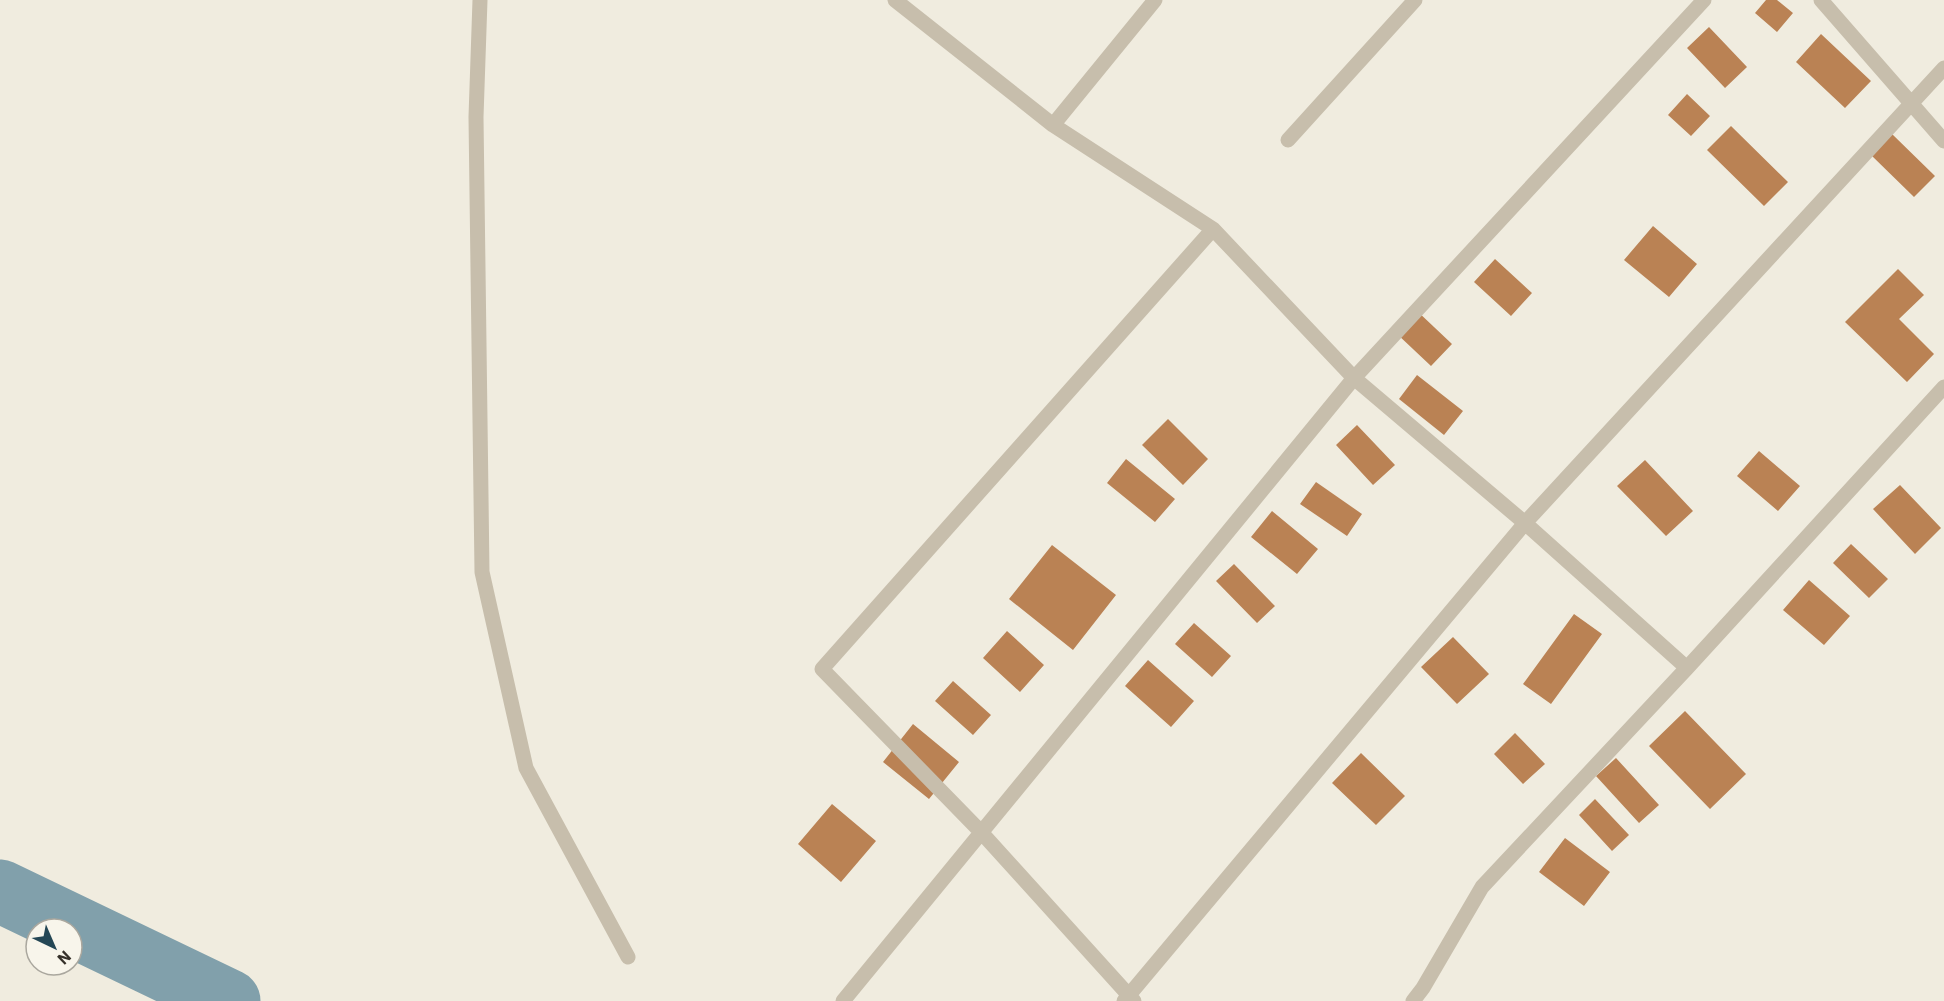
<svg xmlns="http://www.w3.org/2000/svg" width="1944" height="1001" font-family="'IBM Plex Sans',sans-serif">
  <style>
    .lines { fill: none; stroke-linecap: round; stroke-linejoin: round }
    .river { stroke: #81a0ab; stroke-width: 63 }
    .building { fill: #ba8254 }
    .minor { stroke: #c7beac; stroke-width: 15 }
  </style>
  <rect width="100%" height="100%" fill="#f0ecdf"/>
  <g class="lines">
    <path class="river" d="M0,891L229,1001"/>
  </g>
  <path class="building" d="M1766,0H1777L1793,13L1777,32L1755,13Z
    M1709,27L1747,67L1725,88L1687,48Z
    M1821,34L1871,81L1845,108L1796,62Z
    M1687,94L1710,116L1691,136L1668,115Z
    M1731,126L1788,182L1764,206L1707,150Z
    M1892,134L1935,176L1914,197L1871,155Z
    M1653,226L1697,264L1669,297L1624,260Z
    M1495,259L1532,293L1511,316L1474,282Z
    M1898,269L1924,295L1899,319L1934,354L1907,382L1845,322Z
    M1416,310L1452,344L1431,366L1396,333Z
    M1417,375L1463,411L1444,435L1399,399Z
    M1168,419L1208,459L1183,485L1142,445Z
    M1357,425L1395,465L1373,485L1336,445Z
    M1759,451L1800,486L1778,511L1737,476Z
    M1126,459L1175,499L1155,522L1107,483Z
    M1645,460L1693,511L1666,536L1617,486Z
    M1316,482L1362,514L1347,536L1300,504Z
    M1900,485L1941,528L1915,554L1873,509Z
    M1272,511L1318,549L1297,574L1251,537Z
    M1851,544L1888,579L1869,598L1833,563Z
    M1052,545L1116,595L1073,650L1009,599Z
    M1234,564L1275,606L1257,623L1216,581Z
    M1809,580L1850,616L1824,645L1783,610Z
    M1574,614L1602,634L1551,704L1523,684Z
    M1194,623L1231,656L1212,677L1175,644Z
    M1007,631L1044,665L1020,692L983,658Z
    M1453,637L1489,674L1457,704L1421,667Z
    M1148,660L1194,701L1171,727L1125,686Z
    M953,681L991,715L973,735L935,701Z
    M1685,711L1746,774L1710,809L1649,746Z
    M913,724L959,762L929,799L883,762Z
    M1515,733L1545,764L1523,784L1494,754Z
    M1361,753L1405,796L1376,825L1332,783Z
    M1616,758L1659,805L1639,823L1596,776Z
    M1595,799L1629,835L1612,851L1579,815Z
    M832,804L876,841L841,882L798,844Z
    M1565,838L1610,872L1584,906L1539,872Z"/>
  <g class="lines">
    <path class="minor" d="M480,0L476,117L482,572L526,768L628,957
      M895,0L1053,125L1213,229L1354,378L1525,523L1687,668
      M1821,0L1944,141
      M1053,125L1155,0
      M1288,140L1415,0
      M843,1001L1354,378L1704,0
      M1124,1001L1525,523L1944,68
      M1134,1001L981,832L822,669L1213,229
      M1413,1001L1423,988L1482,887L1687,668L1944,387"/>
  </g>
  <g transform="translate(54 947) rotate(136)"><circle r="28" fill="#f8f5eb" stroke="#aaa79e" stroke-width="1.5"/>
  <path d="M0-4.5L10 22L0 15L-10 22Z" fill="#244654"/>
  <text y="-9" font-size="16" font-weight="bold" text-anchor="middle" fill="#36312a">N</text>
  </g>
</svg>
